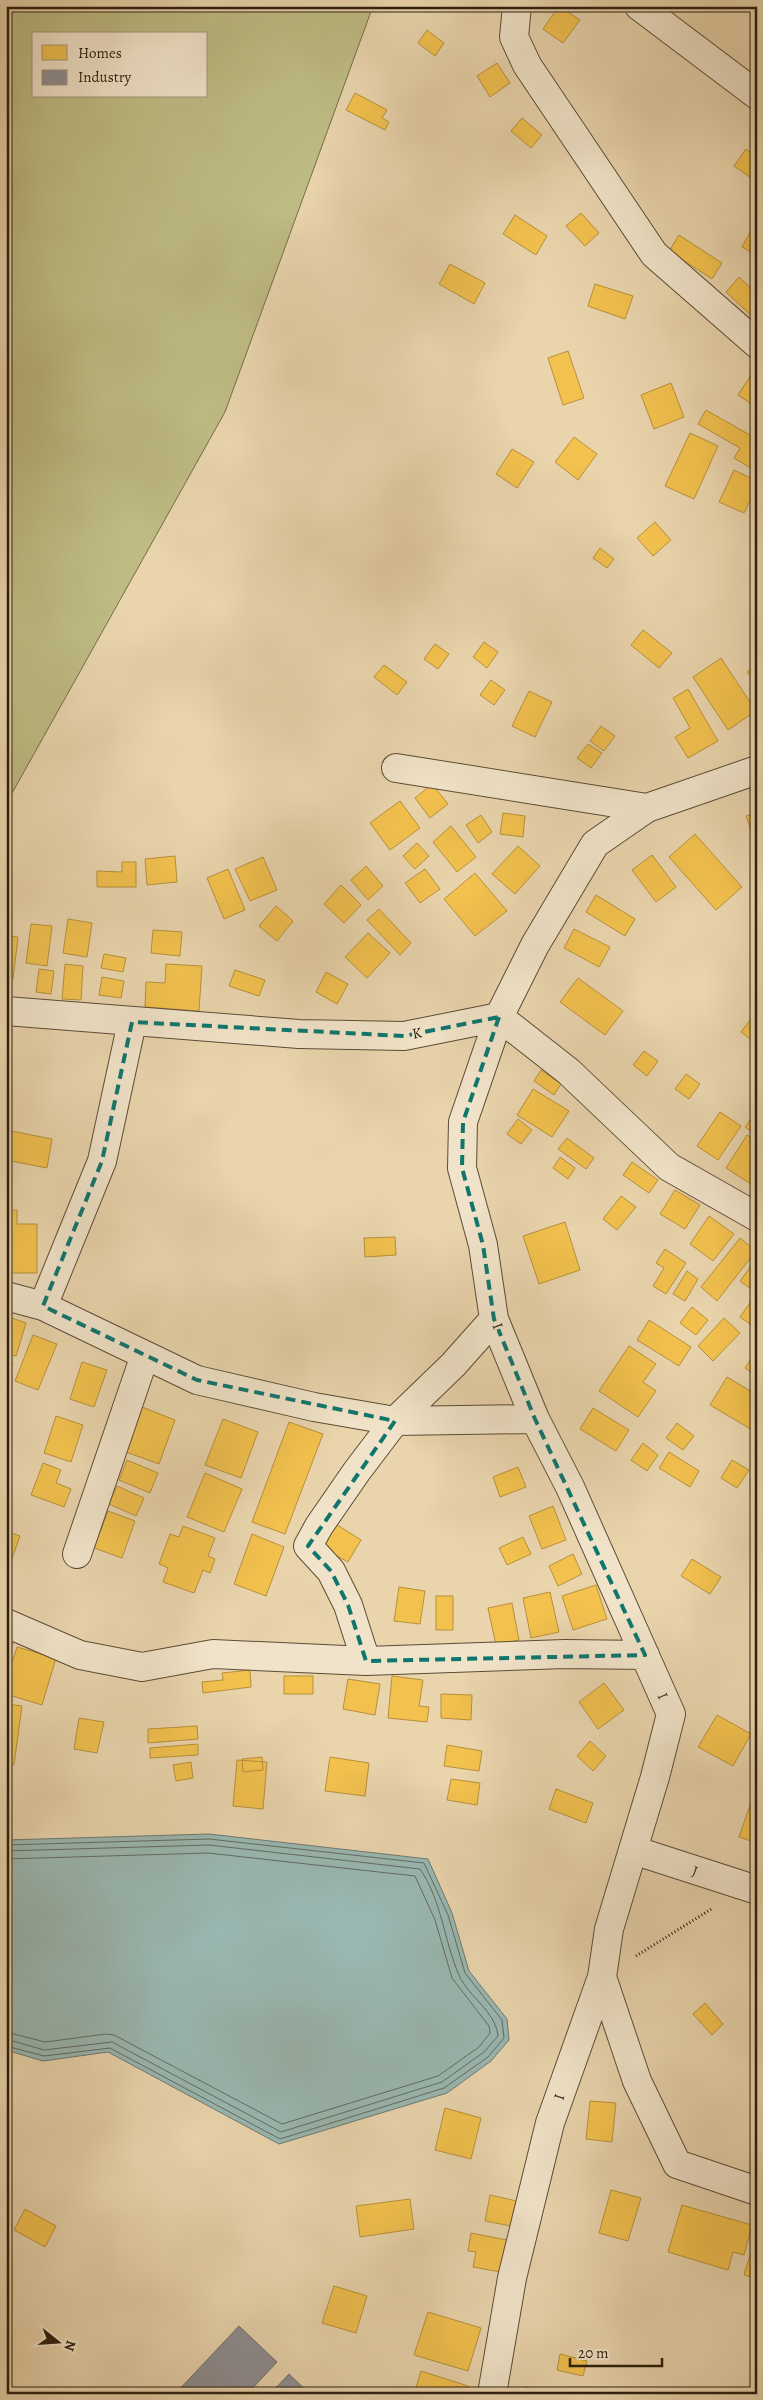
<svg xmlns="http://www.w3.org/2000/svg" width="763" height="2400" font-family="Alegreya,serif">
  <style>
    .green { fill: #bebb84; stroke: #756d49; fill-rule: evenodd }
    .water { fill: #99b7b1; stroke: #6d7a70 }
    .homes { fill: #f2c14e; stroke: #b7903b }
    .industry { fill: #8d8d92; stroke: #706c6a }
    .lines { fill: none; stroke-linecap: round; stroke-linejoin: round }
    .shore { stroke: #626b60; stroke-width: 1 }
    .minor-casing { stroke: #5b4c36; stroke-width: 30 }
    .path { stroke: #2c1f0e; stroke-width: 3; stroke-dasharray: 1 2.5; stroke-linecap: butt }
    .minor { stroke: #f1e3c9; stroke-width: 28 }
    .marked { fill: none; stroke: #0f766e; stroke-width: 4; stroke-dasharray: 10 6; stroke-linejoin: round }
    .labels { text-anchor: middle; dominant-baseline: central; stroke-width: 5; stroke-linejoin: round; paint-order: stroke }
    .street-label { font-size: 15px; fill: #2c1f0e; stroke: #f1e3c9 }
  </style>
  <rect width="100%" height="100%" fill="#e9d4ac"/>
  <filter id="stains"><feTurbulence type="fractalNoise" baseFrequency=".004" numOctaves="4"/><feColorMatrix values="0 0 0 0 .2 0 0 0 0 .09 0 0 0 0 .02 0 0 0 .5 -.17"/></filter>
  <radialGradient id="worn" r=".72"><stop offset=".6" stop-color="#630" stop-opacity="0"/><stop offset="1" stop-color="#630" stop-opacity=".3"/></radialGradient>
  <path class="green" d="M6,6H373L225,412L6,804ZM34,34H206V96H34Z"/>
  <path class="water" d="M209,1834L428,1859L452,1913L469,1971L507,2019L509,2040L491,2061L447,2093L279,2144L108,2052L43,2061L6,2050V1840Z"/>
  <path class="homes" d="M559,6L580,20L563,43L543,29Z
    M427,30L444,43L435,56L418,43Z
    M497,63L510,83L490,97L477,76Z
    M355,93L387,110L382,118L389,122L385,130L346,110Z
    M522,118L542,135L531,148L511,131Z
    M746,149L757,157V182L734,166Z
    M581,213L599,233L585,246L566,226Z
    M515,215L547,236L536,255L503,234Z
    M753,227L757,229V256L742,247Z
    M679,235L722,263L712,279L669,251Z
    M450,264L485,283L474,304L439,284Z
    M739,277L757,294V321L726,292Z
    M595,284L633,296L625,319L588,306Z
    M568,351L584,398L563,405L548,358Z
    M753,372L757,374V408L738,395Z
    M671,383L684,417L654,429L641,395Z
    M706,410L757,439V466L754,470L734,458L740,448L698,424Z
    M690,433L718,446L694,499L665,486Z
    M574,437L597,454L578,480L555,462Z
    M512,449L534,462L517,488L496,474Z
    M734,470L757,481V486L744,513L719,502Z
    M655,522L671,540L653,556L637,538Z
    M600,548L614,559L607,568L593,558Z
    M643,630L672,653L659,668L631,645Z
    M484,642L498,652L487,668L473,657Z
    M435,644L449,654L438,669L424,659Z
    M721,658L756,711L728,730L693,677Z
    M757,663V683L747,672Z
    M384,665L407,682L397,695L374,677Z
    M491,680L505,690L494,705L480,695Z
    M688,689L718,741L688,758L675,737L690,728L673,698Z
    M529,691L552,702L535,737L512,726Z
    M601,726L615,736L604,751L590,741Z
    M588,744L602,753L591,768L577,758Z
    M432,784L448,804L430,818L415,798Z
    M400,801L420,828L390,850L370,823Z
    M503,813L525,816L523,837L500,834Z
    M757,813V846L746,816Z
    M481,815L492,832L478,843L466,825Z
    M451,826L476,857L457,872L433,842Z
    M695,834L742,887L716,910L669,857Z
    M417,843L429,856L415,869L403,856Z
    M518,846L540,866L515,894L492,874Z
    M652,855L676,887L656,902L632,870Z
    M175,856L177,882L147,885L145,859Z
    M263,857L277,890L250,901L235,869Z
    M122,862H136V887H97V871L122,872Z
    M366,866L383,886L368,900L351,880Z
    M228,869L245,910L224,919L207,878Z
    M425,869L440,889L420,903L405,883Z
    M475,873L507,911L475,936L444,899Z
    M341,885L361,905L344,923L324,904Z
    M596,895L635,919L625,936L586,912Z
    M276,906L293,921L277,941L259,926Z
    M379,909L411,943L400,955L367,920Z
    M6,913L12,914L11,928L6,927Z
    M68,919L92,923L87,957L63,953Z
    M31,924L52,926L47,966L26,963Z
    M574,929L610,947L599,967L564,948Z
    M153,930L182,932L180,956L151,953Z
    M368,933L390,953L367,978L345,957Z
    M6,936L18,937L13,979L6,978Z
    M104,954L126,958L123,972L101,968Z
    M65,964L83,966L81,1000L62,999Z
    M166,964L202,966L199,1011L145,1007L146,982L165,983Z
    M39,969L54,971L51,994L36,992Z
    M235,970L265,980L259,996L229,986Z
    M326,972L348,984L337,1004L316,992Z
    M102,977L124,981L121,998L99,995Z
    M578,978L623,1011L605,1035L560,1002Z
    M757,1011V1044L741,1032Z
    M644,1051L658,1061L647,1076L633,1065Z
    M541,1070L561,1084L554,1095L534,1081Z
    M686,1074L700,1084L689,1099L675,1089Z
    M533,1089L569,1111L552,1137L517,1115Z
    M720,1112L741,1126L718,1160L697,1146Z
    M756,1112H757V1135L745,1127Z
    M518,1119L532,1130L521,1144L507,1134Z
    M6,1130L52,1139L47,1168L6,1160Z
    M747,1135L757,1141V1188L726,1168Z
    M567,1138L594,1158L586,1169L558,1149Z
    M560,1157L575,1168L568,1179L553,1168Z
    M632,1162L658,1180L649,1193L623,1175Z
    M675,1190L700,1205L685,1229L660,1214Z
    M621,1196L636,1207L617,1230L603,1219Z
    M6,1210H17V1224H37V1273H6Z
    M709,1216L734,1234L713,1261L690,1244Z
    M565,1222L580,1270L539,1284L523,1236Z
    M395,1237L396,1255L365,1257L364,1238Z
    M740,1238L756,1251L717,1301L701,1287Z
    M665,1249L686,1263L666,1294L653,1286L664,1268L656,1263Z
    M757,1258V1329L740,1317L757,1293L740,1281Z
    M687,1271L698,1279L685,1301L673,1294Z
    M692,1307L708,1320L696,1335L680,1323Z
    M6,1316L26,1323L16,1356L6,1353Z
    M724,1318L740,1333L713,1361L698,1346Z
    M649,1320L691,1347L679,1366L637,1340Z
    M33,1335L57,1344L38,1390L15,1381Z
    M629,1346L656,1364L643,1382L656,1391L638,1417L599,1391Z
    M755,1353L757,1354V1376L745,1368Z
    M6,1362L13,1364L6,1382Z
    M82,1362L107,1370L94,1407L70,1399Z
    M727,1377L757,1395V1427L754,1431L710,1405Z
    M142,1407L175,1420L159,1464L126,1452Z
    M593,1408L629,1430L616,1451L580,1429Z
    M56,1416L83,1425L71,1462L44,1453Z
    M223,1419L258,1432L241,1478L205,1465Z
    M289,1422L323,1434L285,1534L252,1522Z
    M677,1423L694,1436L683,1450L666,1438Z
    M643,1443L658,1455L647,1471L631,1460Z
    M669,1452L699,1471L690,1487L659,1468Z
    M127,1460L158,1473L150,1493L119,1480Z
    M732,1460L749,1470L737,1488L721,1478Z
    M43,1463L61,1470L56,1483L71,1489L64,1507L31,1495Z
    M518,1467L526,1487L500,1497L493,1477Z
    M205,1473L242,1489L224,1532L187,1517Z
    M117,1486L144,1498L136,1516L109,1504Z
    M553,1506L566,1540L542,1549L529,1516Z
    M108,1511L135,1521L122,1558L94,1548Z
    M334,1523L361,1540L348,1562L321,1547Z
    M183,1526L215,1538L208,1556L215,1559L210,1573L203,1570L194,1593L163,1582L168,1568L159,1564L170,1534L179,1537Z
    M6,1531L20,1536L8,1570L6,1569Z
    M252,1534L284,1547L266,1596L234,1584Z
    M523,1537L531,1554L507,1565L499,1548Z
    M573,1554L582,1574L558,1586L549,1566Z
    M692,1559L721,1577L710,1594L681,1576Z
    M596,1585L607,1619L573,1630L562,1596Z
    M399,1587L425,1591L420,1624L394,1621Z
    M550,1592L559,1632L531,1638L523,1598Z
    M436,1596H453V1630H436Z
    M512,1603L519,1640L496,1645L488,1608Z
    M6,1642L13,1643L6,1665Z
    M17,1647L56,1658L42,1705L6,1694V1683Z
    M250,1670L251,1687L203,1693L202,1682L223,1680L222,1673Z
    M284,1676H313V1694H284Z
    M392,1676L423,1680L419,1706L429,1707L427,1722L388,1718Z
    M348,1679L380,1684L375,1715L343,1709Z
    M604,1683L624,1710L598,1729L579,1702Z
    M441,1694L472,1695L471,1720L441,1718Z
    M6,1704L22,1706L14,1765L6,1764Z
    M717,1715L751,1734L733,1766L698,1747Z
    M79,1718L104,1722L97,1753L74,1749Z
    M197,1726L198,1739L148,1743V1729Z
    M590,1741L606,1756L593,1771L577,1756Z
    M198,1744V1755L150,1758V1748Z
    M447,1745L482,1751L479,1771L444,1766Z
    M262,1757L263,1770L243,1772L242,1759Z
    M330,1757L369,1763L365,1796L325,1791Z
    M237,1760L267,1762L263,1809L233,1806Z
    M191,1762L193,1778L176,1781L173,1765Z
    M451,1779L480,1783L477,1805L447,1800Z
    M556,1789L593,1803L586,1823L549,1809Z
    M754,1794H757V1843L739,1837Z
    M705,2003L723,2024L712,2035L693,2014Z
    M590,2101L616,2103L612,2142L586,2139Z
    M445,2108L481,2118L471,2159L435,2150Z
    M611,2190L641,2198L628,2241L599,2233Z
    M490,2195L521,2202L516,2227L485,2221Z
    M410,2199L414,2229L360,2237L356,2206Z
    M682,2205L752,2225L744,2255L733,2252L728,2270L668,2252Z
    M25,2209L56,2226L45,2247L14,2230Z
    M757,2232V2279L744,2275Z
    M471,2233L507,2240L506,2273L473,2267L476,2252L468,2251Z
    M334,2286L367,2296L356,2333L322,2323Z
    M428,2312L481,2328L468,2371L414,2355Z
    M560,2354L587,2361L583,2376L557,2370Z
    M421,2371L468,2386L466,2394H414Z
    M525,2387L547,2393V2394H523Z"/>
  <path class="industry" d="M239,2326L277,2362L247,2394H175Z
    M289,2374L310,2394H270Z"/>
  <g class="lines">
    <path class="shore" d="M6,1845L209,1839L424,1863L448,1915L465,1973L502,2020L504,2038L488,2057L444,2088L280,2139L110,2048L44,2056L6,2046
      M6,1851L209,1845L420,1869C442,1901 444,1941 459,1975C469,1998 495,2010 498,2036L484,2052L442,2082L281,2132L112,2042L44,2050L6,2039
      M6,1859L208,1853L415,1876L435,1920L452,1978L489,2026L490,2033L479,2047L438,2076L282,2124L114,2035L106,2034L45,2042L6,2032"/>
    <g class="minor-casing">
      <path id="minor" d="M517,6L514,37L527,65L654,254L757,344
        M639,6L757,95
        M396,768L647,808
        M6,1011L299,1034L404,1036L499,1017L568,1071L669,1167L757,1217
        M6,1296L43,1306L197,1380L314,1407L395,1421L535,1419
        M43,1306L102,1161L132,1022
        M77,1554L145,1355
        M6,1623L80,1655L142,1667L213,1654L366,1661L565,1654L645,1655
        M366,1661L348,1605L331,1571L308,1546L319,1526L357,1471L395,1421L453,1365L494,1319
        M633,1850L757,1890
        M602,1977L637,2081L677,2164L757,2191
        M492,2394L512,2278L550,2123L602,1977L609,1929L655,1777L671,1714L570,1487L535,1419L494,1319L483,1245L462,1168L463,1122L499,1017L535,945L595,844L647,808L757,770"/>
    </g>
    <path class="path" d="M636,1956L713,1908"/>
    <use href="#minor" class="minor"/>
  </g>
  <path class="marked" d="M499,1017L463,1122L462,1168L483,1245L494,1319L535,1419L645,1655L366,1661L348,1605L331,1571L308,1546L395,1421L197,1380L43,1306L102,1161L132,1022L404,1036Z"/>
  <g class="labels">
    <g class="street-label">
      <text transform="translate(417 1033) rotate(-11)">K</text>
      <text transform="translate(498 1326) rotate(69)">I</text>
      <text transform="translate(663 1696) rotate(66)">I</text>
      <text transform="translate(695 1871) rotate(19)">J</text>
      <text transform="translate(559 2097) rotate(-72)">I</text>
    </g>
  </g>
  <rect width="763" height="2400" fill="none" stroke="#e9d4ac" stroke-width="25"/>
  <rect x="8" y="8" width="748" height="2385" fill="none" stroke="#2c1f0e" stroke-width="2.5"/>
  <rect x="12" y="12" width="738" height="2375" fill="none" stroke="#2c1f0e"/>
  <rect x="32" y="32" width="175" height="65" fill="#f1e3c9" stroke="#a2957e"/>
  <rect x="42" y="45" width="25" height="15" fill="#f2c14e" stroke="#a2957e"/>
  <text x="78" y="58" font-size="15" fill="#2c1f0e">Homes</text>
  <rect x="42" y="70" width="25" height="15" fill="#8d8d92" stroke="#a2957e"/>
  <text x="78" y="82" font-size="15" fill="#2c1f0e">Industry</text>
  <g transform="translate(58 2342) rotate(107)" stroke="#f1e3c9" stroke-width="4" paint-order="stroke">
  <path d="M0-4L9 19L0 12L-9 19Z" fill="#2c1f0e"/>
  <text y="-8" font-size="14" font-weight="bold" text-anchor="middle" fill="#2c1f0e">N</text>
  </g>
  <path d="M570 2358v8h92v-8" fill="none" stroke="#2c1f0e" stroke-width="2.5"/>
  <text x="578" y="2358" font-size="15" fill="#2c1f0e" stroke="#f1e3c9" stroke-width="4" paint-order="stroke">20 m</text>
  <rect width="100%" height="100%" filter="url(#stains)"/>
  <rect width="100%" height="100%" fill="url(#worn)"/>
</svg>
